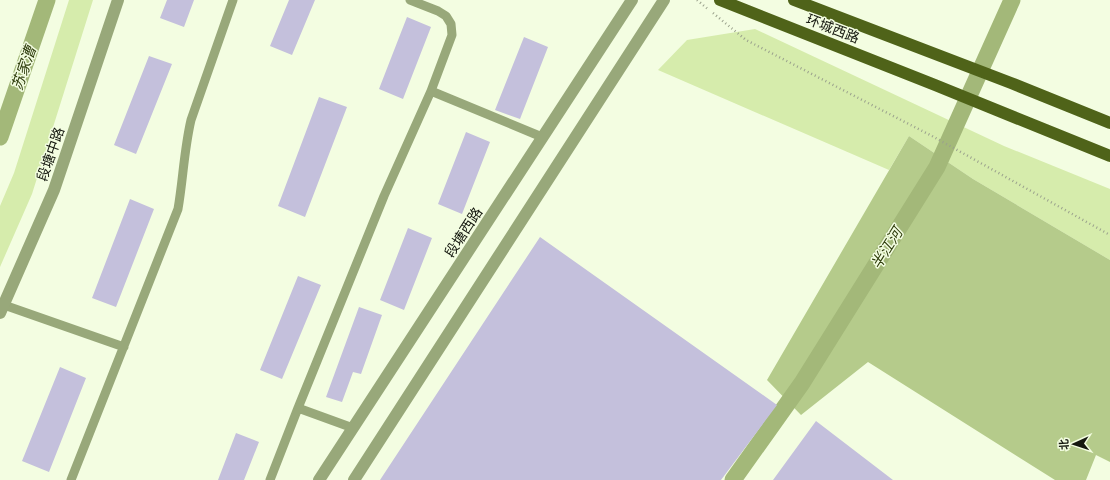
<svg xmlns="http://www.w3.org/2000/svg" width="1110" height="480" font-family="'Noto Serif','Noto Sans SC',serif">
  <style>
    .green { fill: #d6ecac }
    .forest { fill: #b5cb8b }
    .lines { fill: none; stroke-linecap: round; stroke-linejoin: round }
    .canal { stroke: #a3b879; stroke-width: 17 }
    .building { fill: #c4c0dc }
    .path { stroke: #9ba28d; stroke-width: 2.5; stroke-dasharray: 1 3; stroke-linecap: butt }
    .lane { stroke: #98a87a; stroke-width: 9 }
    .street { stroke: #98a87a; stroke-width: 12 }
    .primary { stroke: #4f6319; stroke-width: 12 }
    .labels { text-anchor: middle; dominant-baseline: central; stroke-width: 3; stroke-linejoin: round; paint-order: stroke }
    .street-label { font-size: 14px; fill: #15180f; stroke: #f3fde1 }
    .water-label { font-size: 15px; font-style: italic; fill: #303e0e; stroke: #f3fde1 }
  </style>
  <rect width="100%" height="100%" fill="#f3fde1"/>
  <path class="green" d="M69,0H93L32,194L0,267V206L14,173Z
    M755,29L1004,146L1110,189V260L973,179L909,136L889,170L658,70L687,40Z"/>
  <path class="forest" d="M909,136L973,179L1110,260V462L1096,455L1086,480H1055L868,362L801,415L767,380Z"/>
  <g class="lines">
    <path class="canal" d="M0,137L47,0
      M733,480L802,383L937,167L1012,0"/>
  </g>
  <path class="building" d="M167,0H194L184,27L160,18Z
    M289,0H315L292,55L270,46Z
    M407,17L431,27L403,99L379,89Z
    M524,37L548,47L520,119L495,110Z
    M149,56L172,64L136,154L114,145Z
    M319,97L347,107L305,217L278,206Z
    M466,132L490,142L462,214L438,204Z
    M130,199L154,209L116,307L92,298Z
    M408,228L432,238L404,310L380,300Z
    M540,237L777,405L721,480H380Z
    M298,276L321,285L282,379L260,370Z
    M359,307L382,315L361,374L353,372L342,402L326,397Z
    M60,367L86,378L49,472L22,461Z
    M816,421L893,480H773Z
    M236,433L259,442L244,480H218Z"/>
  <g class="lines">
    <path class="path" d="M697,0L709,10
      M713,13L746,40L932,136L1110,235"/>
    <path class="lane" d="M410,0L438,11L446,16L451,24L452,35L431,91
      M4,305L124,347
      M353,428L298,408L384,196L431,91L542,137
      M71,480L178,209C183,180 184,150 191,120L233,0
      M270,480L298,408"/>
    <path class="street" d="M0,313L54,190L118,0
      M319,480L632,0
      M354,480L664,0"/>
    <path class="primary" d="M720,0L935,85L1110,156
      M794,0L1011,83L1110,123"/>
  </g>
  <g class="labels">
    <g class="street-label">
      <text transform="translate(833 28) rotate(21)">环城西路</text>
      <text transform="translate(50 154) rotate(-71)">段塘中路</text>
      <text transform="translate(463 232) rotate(-57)">段塘西路</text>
    </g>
    <g class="water-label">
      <text transform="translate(23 68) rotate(-71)">苏家漕</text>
      <text transform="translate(886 248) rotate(-58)">半江河</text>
    </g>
  </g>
  <g transform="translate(1074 444) rotate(267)" stroke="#f3fde1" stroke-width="3" paint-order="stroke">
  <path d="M0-3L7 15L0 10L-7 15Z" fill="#15180f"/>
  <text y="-6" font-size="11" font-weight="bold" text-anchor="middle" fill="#15180f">北</text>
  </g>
</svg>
